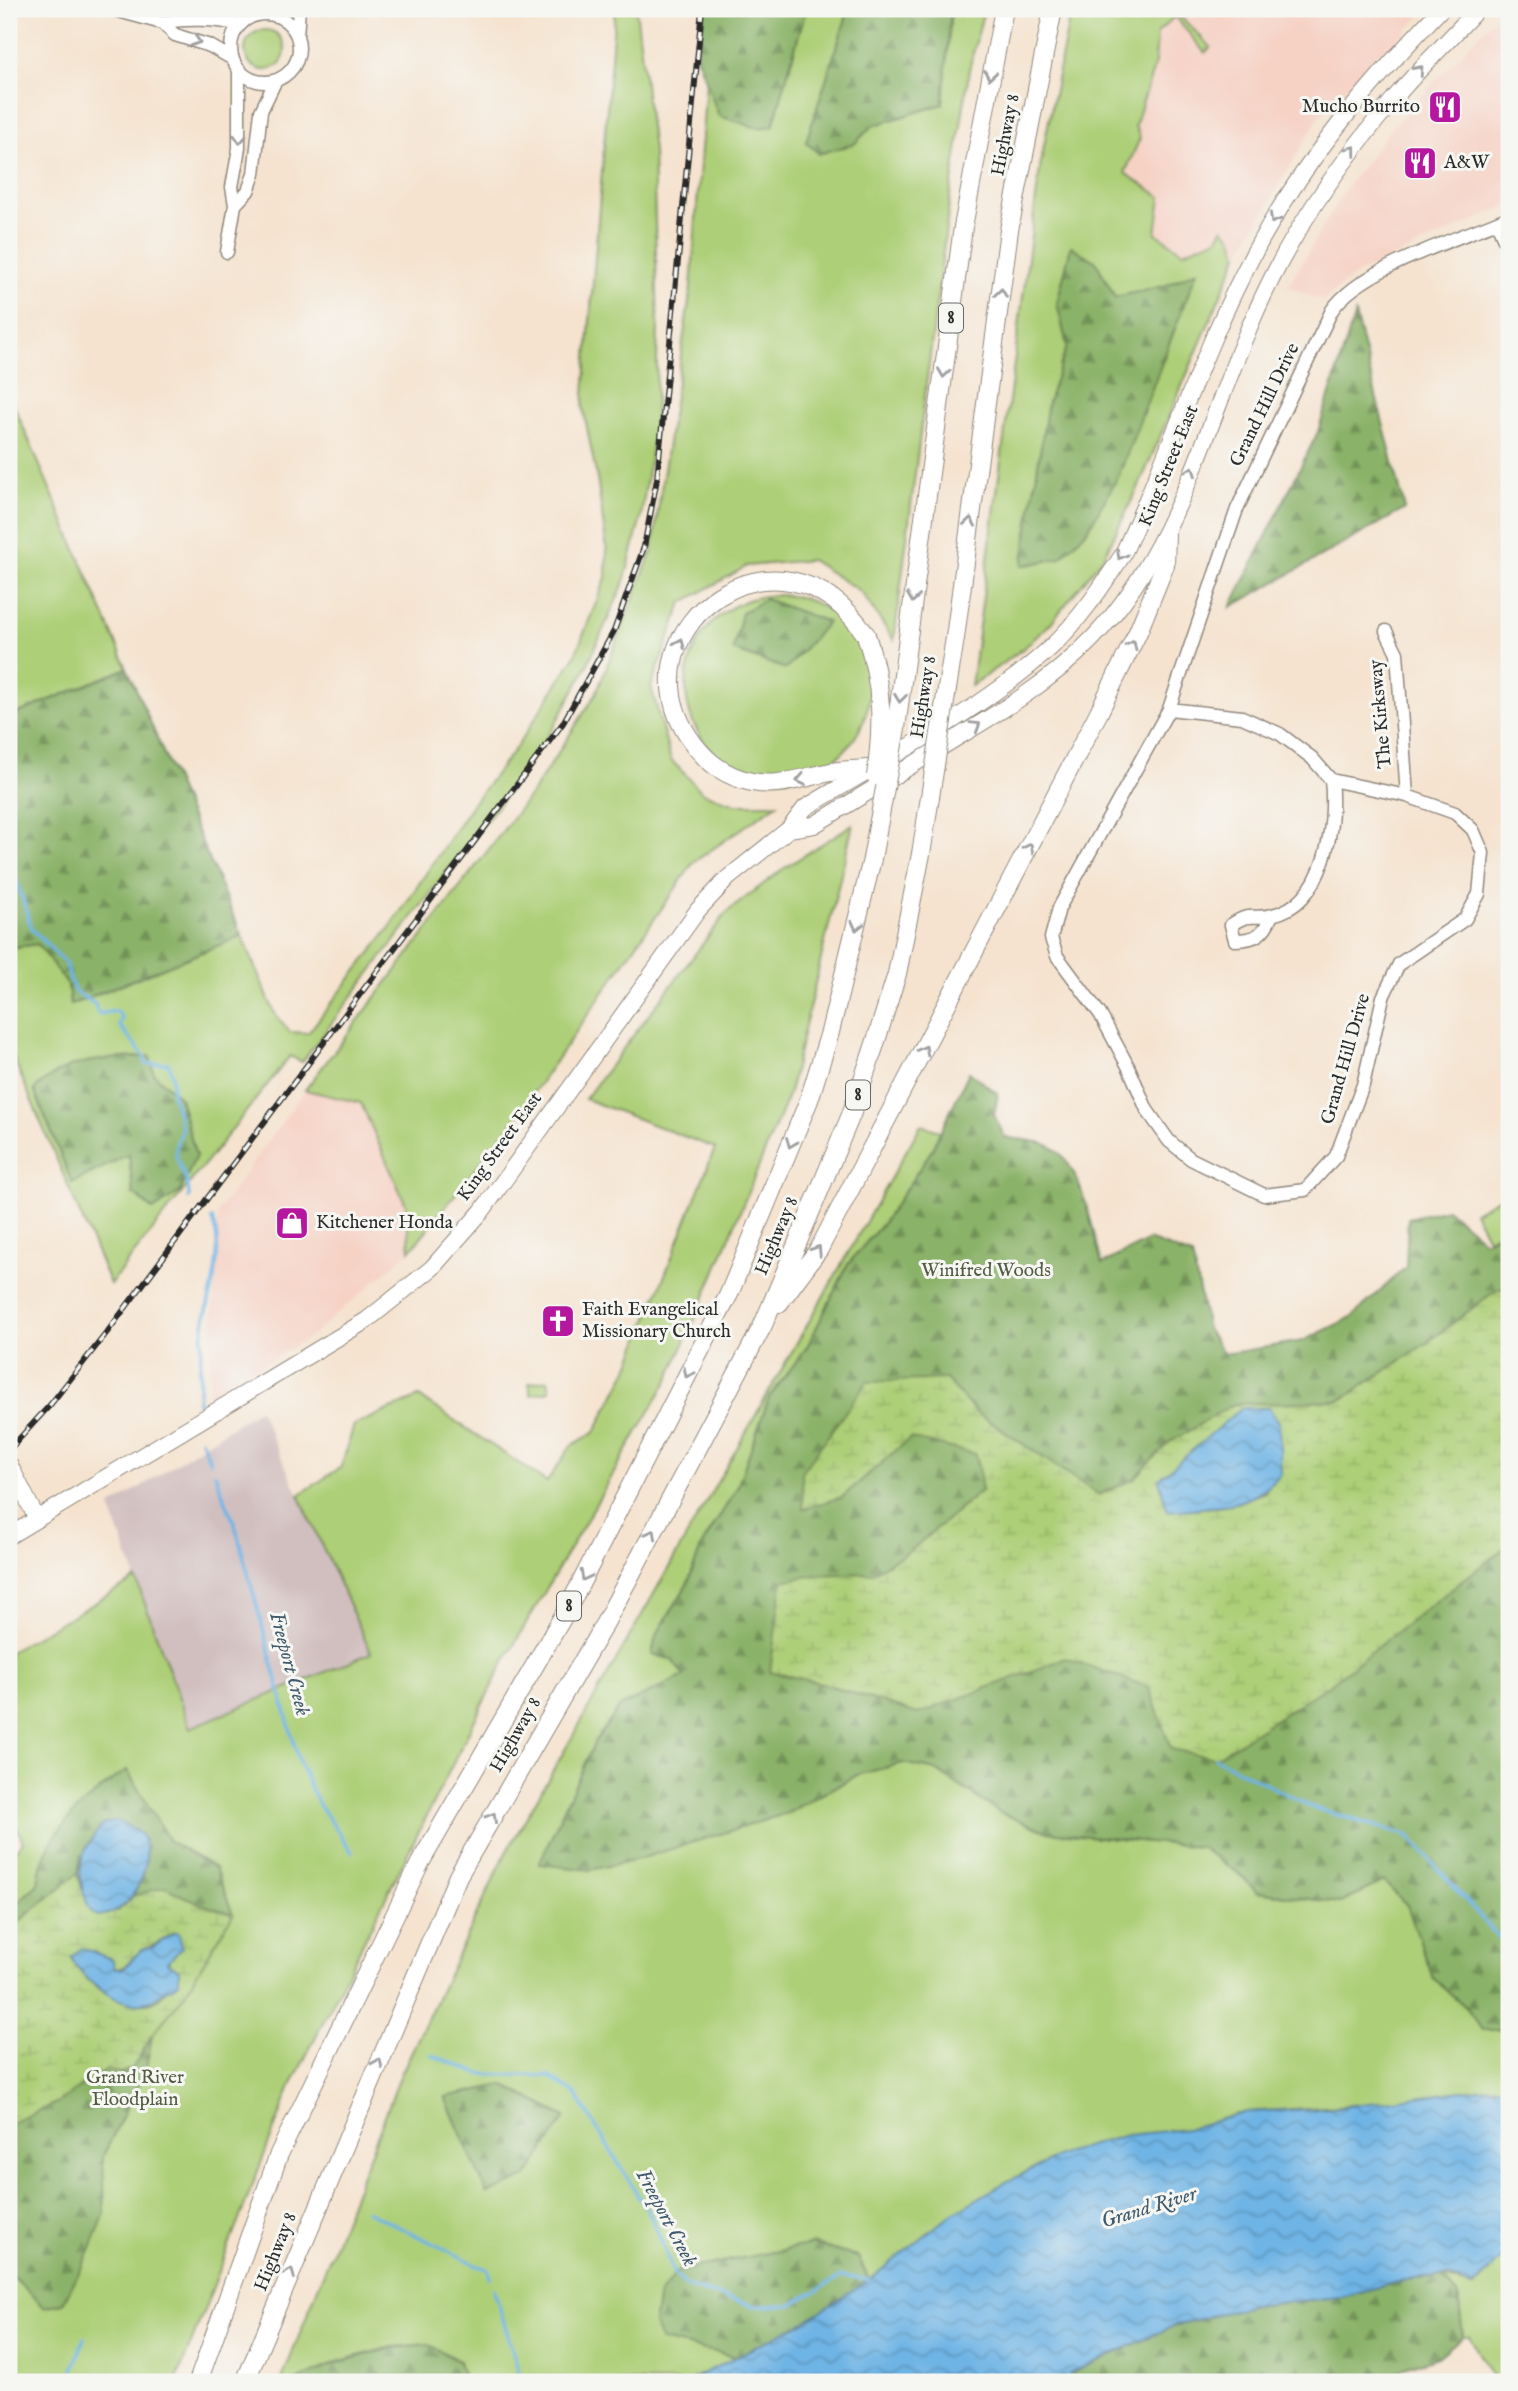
<svg xmlns="http://www.w3.org/2000/svg" width="1518" height="2391" font-family="'IM FELL English',serif">
  <style>
    .built { fill: #f6d2c5 }
    .industrial { fill: #d1bfbf }
    .green { fill: #adcf77; stroke: #6c7d51; stroke-width: 2; fill-rule: evenodd }
    .forest { fill: url(#forest-firs); stroke: #5a6e4a; stroke-width: 2 }
    .wetland { fill: url(#wetland-marsh); stroke: #6c7d51; stroke-width: 2; fill-rule: evenodd }
    .water { fill: url(#water-waves); stroke: #4c7088; stroke-width: 2 }
    .lines { fill: none; stroke-linecap: round; stroke-linejoin: round }
    .stream { stroke: #6eb4e5; stroke-width: 3.5 }
    .minor-casing { stroke: #90877d; stroke-width: 15 }
    .major-casing { stroke: #90877d; stroke-width: 18 }
    .highway-casing { stroke: #90877d; stroke-width: 20 }
    .minor { stroke: #fff; stroke-width: 12 }
    .major { stroke: #fff; stroke-width: 16 }
    .highway { stroke: #fff; stroke-width: 18 }
    .rail-casing { stroke: #2b2b2b; stroke-width: 6 }
    .rail { stroke: #f6f6f2; stroke-width: 3.5; stroke-dasharray: 10; stroke-linecap: butt }
    .highway-bridge-casing { stroke: #90877d; stroke-width: 20; stroke-linecap: butt }
    .highway-bridge { stroke: #fff; stroke-width: 18 }
    .oneway { stroke: #a0a0a0 }
    .labels { text-anchor: middle; dominant-baseline: central; stroke-width: 6; stroke-linejoin: round; paint-order: stroke }
    .shield { fill: #f6f6f2; stroke: #686867; stroke-width: 2 }
    .shield-label { font-size: 18px; font-weight: bold; fill: #2b2b2b }
    .poi-label { font-size: 19px; fill: #2b2b2b; stroke: #f6f6f2; text-anchor: start }
    .street-label { font-size: 19px; fill: #2b2b2b; stroke: #f6f6f2 }
    .park-label { font-size: 19px; fill: #525c42; stroke: #f6f6f2 }
    .water-label { font-size: 21px; font-style: italic; fill: #425b6c; stroke: #f6f6f2 }
  </style>
  <defs>
    <pattern id="forest-firs" width="22" height="20" patternUnits="userSpaceOnUse" patternTransform="scale(1.75)"><rect width="22" height="20" fill="#8ab268"/><path d="M5 1l3.5 6h-7zM16 11l3.5 6h-7z" fill="#719156"/></pattern>
    <pattern id="wetland-marsh" width="20" height="14" patternUnits="userSpaceOnUse" patternTransform="scale(1.75)"><rect width="20" height="14" fill="#adcf77"/><path d="M1 5h8M5 5V1M11 12h8M15 12V8" fill="none" stroke="#95b267"/></pattern>
    <pattern id="water-waves" width="16" height="10" patternUnits="userSpaceOnUse" patternTransform="scale(1.75)"><rect width="16" height="10" fill="#6eb4e5"/><path d="M0 5q4-4 8 0t8 0" fill="none" stroke="#5b93ba"/></pattern>
  </defs>
  <rect width="100%" height="100%" fill="#f6f6f2"/>
  <filter id="ink" filterUnits="userSpaceOnUse"><feTurbulence type="fractalNoise" baseFrequency=".0143" numOctaves="2"/><feDisplacementMap in="SourceGraphic" scale="14" xChannelSelector="R" yChannelSelector="G"/><feConvolveMatrix kernelMatrix="1 2 1 2 8 2 1 2 1" color-interpolation-filters="sRGB"/></filter>
  <filter id="wash" filterUnits="userSpaceOnUse"><feTurbulence type="fractalNoise" baseFrequency=".00686" numOctaves="4" result="noise"/><feDisplacementMap in="SourceGraphic" scale="28" xChannelSelector="R" yChannelSelector="G"/><feGaussianBlur stdDeviation="1.57" result="paint"/><feColorMatrix in="noise" values="0 0 0 0 0 0 0 0 0 0 0 0 0 0 0 0 0 1.4 0 .05"/><feComposite in="paint" operator="in"/></filter>
  <g filter="url(#wash)">
    <rect width="100%" height="100%" fill="#f5e3cf"/>
    <path class="built" d="M1148,9H1428L1319,117L1235,261L1181,258L1151,235L1105,166Z
      M1494,19H1509V205L1356,274L1323,301L1288,286L1345,189L1393,126Z
      M305,1090L361,1103L406,1205L410,1251L314,1334L209,1397L218,1211Z"/>
    <path class="industrial" d="M259,1409L372,1653L190,1729L110,1507Z"/>
    <path class="green" d="M615,9H636L653,151L658,327L655,426L641,517L624,583L585,670L553,728L508,792L302,1062L290,1056L110,1284L9,1048V948L38,944L68,985L70,1005L242,936L274,1012L290,1032L308,1033L389,929L471,806L518,745L574,658L606,578L607,551L598,484L583,407ZM154,1074L180,1098L133,1193L129,1154Z
      M806,9H849L806,142L854,144L872,126L942,104L951,9H984L970,66L951,189L894,640L861,592L811,560L747,566L682,603L651,687L671,760L703,793L736,804H777L694,862L511,1125L410,1251L406,1205L361,1103L305,1090L534,790L596,694L652,551L691,288L706,81L719,116L773,126Z
      M1071,9H1173L1211,47L1205,53L1175,16L1157,33L1155,64L1135,126L1140,138L1125,173L1161,197L1156,233L1183,252L1218,238L1223,228L1233,238L1238,255L1139,486L1104,556L1050,624L1024,648L971,686L1041,161Z
      M245 50a20 20 0 1 1 40 0a20 20 0 1 1-40 0Z
      M9,394L127,668L9,717Z
      M686 687a92 92 0 1 1 184 0a92 92 0 1 1-184 0Z
      M853,824L789,1093L706,1294L669,1378L504,1662L291,2086L176,2382H9V1857L23,1842L9,1809V1652L136,1579L190,1728L371,1653L299,1495L341,1467L354,1425L419,1397L547,1482L571,1446L595,1432L627,1371L715,1148L585,1099L727,912L783,869ZM127,1771L169,1841L215,1868L195,1977L37,1885Z
      M921,1125L940,1131L932,1150L883,1223L848,1264L807,1347L769,1398L737,1488L701,1547L688,1583L656,1636L684,1676L620,1708L594,1743L788,1813L857,1775L903,1763L914,1764L936,1770L999,1812L1048,1832L1200,1847L1238,1873L1257,1892L1341,1903L1383,1881L1407,1905L1433,1978L1467,2008L1482,2030H1509V2085C1425,2104 1336,2105 1251,2112C1228,2114 1206,2126 1184,2130C1165,2133 1145,2132 1126,2136C1026,2157 947,2218 869,2280L858,2257L661,2340L737,2357L687,2382H465L459,2361L428,2344L391,2347L340,2361L294,2382H281L402,2072L505,1855ZM503,2085L564,2116V2117L446,2097Z
      M1509,1193V1226L1488,1238L1474,1212Z
      M548,1380L550,1391L531,1395L529,1383Z
      M1509,2252V2382H1495L1469,2336H1463L1458,2296L1442,2277L1473,2287Z"/>
    <path class="forest" d="M705,9H806L773,126L758,128L719,116L696,55Z
      M849,9H951L943,104L872,126L854,144L819,154L806,142Z
      M1071,246L1096,262L1115,297L1167,285L1197,271L1119,475L1087,531L1060,558L1022,566L1048,402L1067,346L1057,303Z
      M1355,314L1405,509L1231,607L1318,432Z
      M765,599L828,622L786,669L733,650L742,613Z
      M127,668L242,936L70,1005L68,985L38,944L9,948V717Z
      M150,1056L154,1074L180,1098L196,1156L180,1192L153,1210L133,1193L129,1154L72,1183L34,1090C68,1057 105,1059 150,1056Z
      M969,1072L998,1094L994,1115L1005,1137C1018,1140 1036,1140 1048,1145C1081,1159 1093,1233 1102,1264L1149,1240L1192,1256L1207,1329L1224,1354L1303,1341L1352,1317L1406,1267L1408,1218L1447,1209L1485,1241L1509,1226V1287L1495,1291L1427,1343L1339,1401L1234,1404L1167,1444L1134,1479L1099,1495L975,1412L946,1379L842,1497L910,1438L976,1454L982,1490L911,1550L872,1573L815,1575L771,1672L822,1683L918,1714L1066,1658L1149,1687L1171,1749L1215,1758L1330,1684L1509,1544V2030H1482L1467,2008L1433,1978L1407,1905L1383,1881L1341,1903L1257,1892L1238,1873L1200,1847L1048,1832L999,1812L936,1770L903,1763L857,1775L788,1813L639,1859L590,1870L539,1864L594,1743L620,1707L684,1676L671,1659L652,1655L656,1636L688,1583L701,1547L737,1488L769,1398L807,1347L848,1264L883,1223L932,1150Z
      M127,1770L169,1841L215,1868L233,1914L197,1903L165,1887L133,1896L142,1875L81,1855L78,1873L9,1930V1910L38,1884C41,1835 88,1796 127,1770Z
      M152,2035L146,2069L103,2156L105,2213L90,2251L63,2303L43,2307L9,2272V2124L58,2102L107,2069H132Z
      M503,2085L565,2117L527,2177L487,2194L445,2097Z
      M812,2244L858,2257L869,2280L804,2322L737,2357L661,2340L654,2324L659,2294L678,2271Z
      M1442,2277L1458,2296L1463,2336L1438,2357L1404,2368L1388,2382H1364L1346,2373L1329,2382H1052L1176,2325L1249,2306L1341,2297L1405,2280Z
      M428,2344L459,2362L465,2382H294C337,2361 380,2347 428,2344Z"/>
    <path class="wetland" d="M1509,1287V1544L1330,1684L1215,1758L1171,1749L1149,1687L1066,1658L918,1714L822,1683L770,1672L782,1581L815,1575L872,1573L911,1550L982,1490L976,1454L910,1438L842,1497L803,1509L802,1472L867,1382L946,1379L975,1412L1099,1495L1134,1479L1167,1444L1234,1404L1340,1401L1427,1343L1495,1291ZM1268,1491L1226,1506L1167,1511Z
      M78,1873L82,1889L118,1911L133,1896L165,1887L197,1903L233,1914L183,1997L152,2035L132,2069L119,2073L107,2069L58,2102L9,2124V1930ZM174,1932C172,1943 167,1987 164,1992C152,2015 109,1997 95,1986C87,1979 79,1969 73,1961L112,1959L115,1969C130,1968 131,1955 143,1950C155,1945 164,1940 174,1932Z"/>
    <path class="water" d="M1241,1408H1269L1279,1424L1281,1474C1252,1510 1209,1507 1167,1511L1159,1479Z
      M117,1821C126,1826 140,1830 144,1840C154,1870 130,1915 97,1916C89,1911 88,1906 85,1897C74,1867 83,1848 103,1824Z
      M175,1932L179,1933L182,1948L167,1962L179,1970V1982C175,1988 172,1986 166,1990C157,1996 154,2001 142,2003C117,2007 80,1978 71,1957L82,1948L112,1959L115,1969H123L141,1950L153,1947Z
      M1509,2085V2252L1472,2287L1447,2276L1405,2280L1341,2297L1249,2306L1176,2325L1052,2382H687L804,2322L869,2280L950,2215L1004,2183L1067,2152L1127,2135L1186,2129L1247,2112L1332,2108Z"/>
    <g class="lines">
      <path class="stream" d="M9,845L11,846L9,856
        M9,867L14,873L32,929L65,963L74,991L95,1004L98,1014L117,1011L122,1018L119,1025L145,1057V1064L168,1063C174,1074 172,1080 172,1090C173,1102 180,1117 182,1129C165,1163 190,1169 189,1198
        M198,1403C200,1377 200,1351 204,1326C209,1292 226,1253 212,1219
        M201,1439L210,1461
        M215,1474L235,1525L299,1762L318,1803L352,1852
        M1215,1758L1311,1807L1409,1836L1509,1949
        M432,2055L480,2074L548,2076L576,2094L653,2220L674,2274L686,2286L754,2306L791,2305L842,2276L869,2280
        M366,2211L488,2270L490,2278
        M494,2289L522,2382
        M1066,2374L1070,2382
        M69,2382L84,2338"/>
    </g>
  </g>
  <g filter="url(#ink)">
    <g class="lines">
      <g class="minor-casing">
        <path id="minor" d="M111,9L162,23L175,35L210,46L231,58
          M231 48a34 34 0 1 1 68 0a34 34 0 1 1-68 0Z
          M162,23C184,18 217,19 239,25
          M297,36L299,9
          M235,205L248,191L254,174L261,111L275,82
          M1497,223L1509,251
          M227,252L235,205L232,187L239,148V72
          M1386,631L1397,653L1407,796
          M1169,709L1242,717L1280,734L1312,758L1331,780L1407,796L1455,813L1473,830L1483,853L1479,894L1465,919L1399,964L1383,997L1363,1085L1336,1156L1305,1190L1264,1195L1191,1159L1169,1141L1147,1110L1129,1068L1100,1014L1057,956L1051,938L1059,908L1169,709L1237,509L1332,310C1362,267 1459,239 1509,217
          M1272,915C1264,934 1256,940 1235,940L1231,925C1251,911 1252,920 1272,915C1326,903 1336,824 1331,780"/>
      </g>
      <g class="major-casing">
        <path id="major" d="M789,829L814,825C860,797 906,769 953,740C1002,711 1053,680 1093,638C1187,539 1211,399 1271,280C1303,215 1346,156 1392,101C1419,68 1450,40 1477,9
          M9,1464L37,1519
          M9,1536L367,1320L432,1268L482,1211L698,910L728,878L789,829L805,808C885,759 980,712 1050,648C1079,621 1101,588 1122,556C1169,456 1202,350 1254,253C1303,161 1369,84 1441,9"/>
      </g>
      <g class="highway-casing">
        <path id="highway" d="M909,630L963,227L1004,9
          M866,635C781,507 618,626 688,736C701,756 719,772 741,779C773,790 800,778 831,772C843,770 856,770 868,769
          M955,638L1009,230L1053,9
          M779,1303L819,1249L1098,714L1138,632L1165,565L1166,534
          M198,2382L279,2154L420,1863L568,1608L729,1294L809,1100L830,1032L872,859
          M245,2382L458,1876L605,1623L763,1325L851,1115L874,1047L897,974L921,854"/>
      </g>
      <use href="#minor" class="minor"/>
      <use href="#major" class="major"/>
      <use href="#highway" class="highway"/>
      <g class="rail-casing">
        <path id="rail" d="M9,1450L50,1405L108,1331L563,723L614,631L644,547L657,479L702,9"/>
      </g>
      <use href="#rail" class="rail"/>
      <g class="highway-bridge-casing">
        <path id="highway-bridge" d="M866,635C883,686 883,724 876,776
          M921,854L955,638
          M872,859L896,728L909,630"/>
      </g>
      <use href="#highway-bridge" class="highway-bridge"/>
    </g>
    <defs><path id="oneway-chevron" d="M-2-3.5L2.5 0L-2 3.5" fill="none" stroke-width="1.6" stroke-linecap="round" stroke-linejoin="round" transform="scale(1.75)"/></defs>
    <g class="oneway">
      <use href="#oneway-chevron" transform="translate(196 41) rotate(18)"/>
      <use href="#oneway-chevron" transform="translate(1419 70) rotate(-48)"/>
      <use href="#oneway-chevron" transform="translate(990 75) rotate(100)"/>
      <use href="#oneway-chevron" transform="translate(240 139) rotate(93)"/>
      <use href="#oneway-chevron" transform="translate(1352 150) rotate(-53)"/>
      <use href="#oneway-chevron" transform="translate(1274 219) rotate(121)"/>
      <use href="#oneway-chevron" transform="translate(1001 293) rotate(-82)"/>
      <use href="#oneway-chevron" transform="translate(944 373) rotate(98)"/>
      <use href="#oneway-chevron" transform="translate(1191 471) rotate(-70)"/>
      <use href="#oneway-chevron" transform="translate(970 522) rotate(-82)"/>
      <use href="#oneway-chevron" transform="translate(1121 555) rotate(119)"/>
      <use href="#oneway-chevron" transform="translate(913 598) rotate(98)"/>
      <use href="#oneway-chevron" transform="translate(680 643) rotate(-67)"/>
      <use href="#oneway-chevron" transform="translate(1132 645) rotate(-64)"/>
      <use href="#oneway-chevron" transform="translate(900 698) rotate(97)"/>
      <use href="#oneway-chevron" transform="translate(976 726) rotate(-32)"/>
      <use href="#oneway-chevron" transform="translate(801 780) rotate(168)"/>
      <use href="#oneway-chevron" transform="translate(1029 848) rotate(-63)"/>
      <use href="#oneway-chevron" transform="translate(857 926) rotate(103)"/>
      <use href="#oneway-chevron" transform="translate(924 1050) rotate(-62)"/>
      <use href="#oneway-chevron" transform="translate(791 1143) rotate(112)"/>
      <use href="#oneway-chevron" transform="translate(817 1250) rotate(-57)"/>
      <use href="#oneway-chevron" transform="translate(688 1373) rotate(117)"/>
      <use href="#oneway-chevron" transform="translate(652 1534) rotate(-62)"/>
      <use href="#oneway-chevron" transform="translate(585 1576) rotate(117)"/>
      <use href="#oneway-chevron" transform="translate(492 1817) rotate(-60)"/>
      <use href="#oneway-chevron" transform="translate(378 2063) rotate(-67)"/>
      <use href="#oneway-chevron" transform="translate(290 2273) rotate(-68)"/>
    </g>
  </g>
  <defs>
    <g id="restaurant-square" transform="scale(1.75)"><rect x="-9" y="-9" width="18" height="18" rx="4" fill="#b5179e" stroke="#f6f6f2"/><path d="M-5-6h1v4h1v-4h1v4h1v-4h1v5L-1.5 .5V6h-2V.5L-5-1ZM5-6V6H3V1.5H1.5Q1.5-4 5-6Z" fill="#fff"/></g>
    <g id="shop-square" transform="scale(1.75)"><rect x="-9" y="-9" width="18" height="18" rx="4" fill="#b5179e" stroke="#f6f6f2"/><path d="M-5-2.5h2.3a2.7 3.5 0 0 1 5.4 0H5L5.5 6h-11ZM-1.5-2.5h3a1.5 2.3 0 0 0-3 0Z" fill="#fff"/></g>
    <g id="church-square" transform="scale(1.75)"><rect x="-9" y="-9" width="18" height="18" rx="4" fill="#b5179e" stroke="#f6f6f2"/><path d="M-1.2-6h2.4v3.5h3.3v2.4h-3.3V6h-2.4V-.1h-3.3v-2.4h3.3Z" fill="#fff"/></g>
  </defs>
  <g fill-rule="evenodd">
    <use href="#restaurant-square" x="1445" y="107"/>
    <use href="#restaurant-square" x="1420" y="163"/>
    <use href="#shop-square" x="292" y="1223"/>
    <use href="#church-square" x="558" y="1321"/>
  </g>
  <g class="labels">
    <g class="shield">
      <rect x="939" y="303.5" width="24" height="29" rx="5"/>
      <rect x="846" y="1080.5" width="24" height="29" rx="5"/>
      <rect x="557" y="1591.5" width="24" height="29" rx="5"/>
    </g>
    <g class="shield-label">
      <text x="951" y="318">8</text>
      <text x="858" y="1095">8</text>
      <text x="569" y="1606">8</text>
    </g>
    <g class="poi-label">
      <text x="1420" y="107" text-anchor="end">Mucho Burrito</text>
      <text x="1444" y="163">A&amp;W</text>
      <text x="316" y="1223">Kitchener Honda</text>
      <text x="582" y="1310">Faith Evangelical<tspan x="582" dy="22">Missionary Church</tspan></text>
    </g>
    <g class="street-label">
      <text transform="translate(1006 135) rotate(-79)">Highway 8</text>
      <text transform="translate(1265 405) rotate(-64)">Grand Hill Drive</text>
      <text transform="translate(1169 466) rotate(-68)">King Street East</text>
      <text transform="translate(924 697) rotate(-81)">Highway 8</text>
      <text transform="translate(1381 714) rotate(-95)">The Kirksway</text>
      <text transform="translate(1346 1059) rotate(-74)">Grand Hill Drive</text>
      <text transform="translate(500 1147) rotate(-54)">King Street East</text>
      <text transform="translate(777 1236) rotate(-67)">Highway 8</text>
      <text transform="translate(516 1735) rotate(-60)">Highway 8</text>
      <text transform="translate(276 2252) rotate(-68)">Highway 8</text>
    </g>
    <g class="park-label">
      <text x="986" y="1271">Winifred Woods</text>
      <text x="135" y="2078">Grand River<tspan x="135" dy="22">Floodplain</tspan></text>
    </g>
    <g class="water-label">
      <text transform="translate(289 1664) rotate(75)">Freeport Creek</text>
      <text transform="translate(1149 2208) rotate(-17)">Grand River</text>
      <text transform="translate(666 2218) rotate(62)">Freeport Creek</text>
    </g>
  </g>
  <rect width="1518" height="2391" fill="none" stroke="#f6f6f2" stroke-width="35"/>
</svg>
